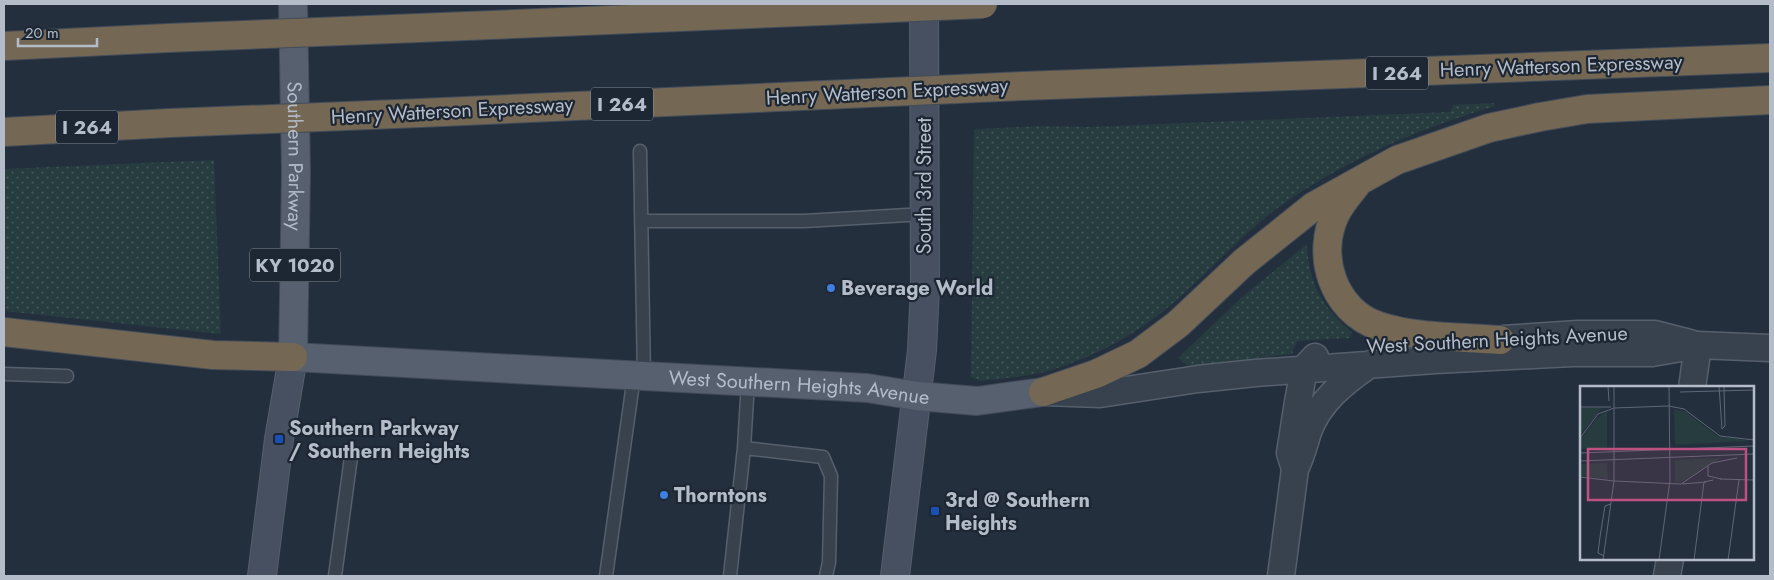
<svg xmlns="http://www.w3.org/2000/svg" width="1774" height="580" font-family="Jost,sans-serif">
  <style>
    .green { fill: url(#green-dots) }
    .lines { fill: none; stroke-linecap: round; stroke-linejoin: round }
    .service-casing { stroke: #565f6c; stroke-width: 15 }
    .minor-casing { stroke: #565f6c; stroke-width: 29 }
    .secondary-casing { stroke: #565f6c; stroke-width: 30 }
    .primary-casing { stroke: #414a57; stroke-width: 30 }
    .motorway-casing { stroke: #434c59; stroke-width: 30 }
    .service { stroke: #38414e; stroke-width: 12 }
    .minor { stroke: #38414e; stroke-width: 26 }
    .secondary { stroke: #465061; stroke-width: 28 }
    .primary { stroke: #56606e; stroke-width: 28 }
    .motorway { stroke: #746855; stroke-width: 28 }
    .motorway-bridge-casing { stroke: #434c59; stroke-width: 30; stroke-linecap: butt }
    .motorway-bridge { stroke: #746855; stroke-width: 28 }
    .shop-dot { fill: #3f7fe0; stroke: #1d2633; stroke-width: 2 }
    .transit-dot { fill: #1a4fb4; stroke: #1d2633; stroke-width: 2 }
    .labels { text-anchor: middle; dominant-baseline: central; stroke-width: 4.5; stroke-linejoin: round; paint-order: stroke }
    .shield { fill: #1d2633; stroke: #878f9c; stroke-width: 1 }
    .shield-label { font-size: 19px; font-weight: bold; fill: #b4bcc9 }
    .street-label { font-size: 20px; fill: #b4bcc9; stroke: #1d2633 }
    .poi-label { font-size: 20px; font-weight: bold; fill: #b4bcc9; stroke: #1d2633; text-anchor: start }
    .inset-road { fill: none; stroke: #5e6776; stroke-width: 1 }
    .view { fill: #bd5182; fill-opacity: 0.15; stroke: #bd5182; stroke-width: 2.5 }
    .inset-edge { fill: none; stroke: #b4bcc9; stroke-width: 2.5 }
  </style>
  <defs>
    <pattern id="green-dots" width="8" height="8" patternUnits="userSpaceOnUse" patternTransform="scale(1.25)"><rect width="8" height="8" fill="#263c3f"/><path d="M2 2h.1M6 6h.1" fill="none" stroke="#435659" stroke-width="1.8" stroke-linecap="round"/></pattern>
  </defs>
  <rect width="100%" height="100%" fill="#242f3e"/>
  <path class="green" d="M1494,103L1495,106C1421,128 1350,158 1286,202C1238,235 1202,282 1156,317C1124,341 1086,360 1048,371C1027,377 1002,378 980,381L971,377L974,129L1045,126L1089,127L1450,112L1453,105Z
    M214,160L221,334L4,311V169Z
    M1307,244C1308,282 1323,309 1352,332L1350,338L1297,341L1292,354L1188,366L1178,358L1242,297Z"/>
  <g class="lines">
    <g class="service-casing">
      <path id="service" d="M640,151L644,377
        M641,221H804L925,214
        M4,374L67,376
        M748,382L744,448L823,457L831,476L829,562L826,576
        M335,576L351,457
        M606,576L634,376
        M730,576L744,448"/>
    </g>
    <g class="minor-casing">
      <path id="minor" d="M1503,339L1578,334H1655L1690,343
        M1692,388L1698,345
        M1044,392L1100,394L1198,379L1255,373L1435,360L1572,353H1652L1698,345L1770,348
        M1295,469L1290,453L1298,402L1304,369L1315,357
        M1281,576L1295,469C1301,457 1304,445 1308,432C1319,401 1344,382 1370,364
        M1667,576L1670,559"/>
    </g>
    <g class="secondary-casing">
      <path id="secondary" d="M262,576L279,439L293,357
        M895,576L922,350L925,287L924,4"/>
    </g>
    <g class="primary-casing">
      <g id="primary">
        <path id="s1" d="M293,4L296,173L293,357L867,388L917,396L977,401L1043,392"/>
      </g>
    </g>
    <g class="motorway-casing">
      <path id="motorway" d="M418,28L823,11
        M4,46L168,38
        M1023,86L1770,58
        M420,113L824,95
        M4,132L170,123
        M1356,185C1349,194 1341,203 1336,213C1315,255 1333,311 1379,326C1415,338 1462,337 1500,340
        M4,332L213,355L293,357
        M1043,392L1096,374L1138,354L1178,324L1244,262L1314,206L1397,160L1489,128L1540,117L1587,109L1770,100"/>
    </g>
    <use href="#service" class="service"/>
    <use href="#minor" class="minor"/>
    <use href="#secondary" class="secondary"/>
    <use href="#primary" class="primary"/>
    <use href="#motorway" class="motorway"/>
    <g class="motorway-bridge-casing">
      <path id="motorway-bridge" d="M823,11L983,4
        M168,38L418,28
        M824,95L1023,86
        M170,123L420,113"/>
    </g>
    <use href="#motorway-bridge" class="motorway-bridge"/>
  </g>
  <g class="shop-dot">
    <circle cx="831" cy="288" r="5"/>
    <circle cx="664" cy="495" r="5"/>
  </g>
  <g class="transit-dot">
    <rect x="274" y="434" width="10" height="10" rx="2.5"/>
    <rect x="930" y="506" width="10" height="10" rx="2.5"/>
  </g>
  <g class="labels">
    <g class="shield">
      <rect x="1366" y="56.5" width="62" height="33" rx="4"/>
      <rect x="591" y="87.5" width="62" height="33" rx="4"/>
      <rect x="56" y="110.5" width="62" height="33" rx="4"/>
      <rect x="250" y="248.5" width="90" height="33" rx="4"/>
    </g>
    <g class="shield-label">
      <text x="1397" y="73">I 264</text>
      <text x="622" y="104">I 264</text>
      <text x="87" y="127">I 264</text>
      <text x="295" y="265">KY 1020</text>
    </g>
    <g class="street-label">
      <text transform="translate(1561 66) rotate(-2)">Henry Watterson Expressway</text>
      <text transform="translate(887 92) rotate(-3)">Henry Watterson Expressway</text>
      <text transform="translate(452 111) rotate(-3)">Henry Watterson Expressway</text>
      <text stroke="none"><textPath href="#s1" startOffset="152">Southern Parkway</textPath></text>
      <text transform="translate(924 186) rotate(-90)">South 3rd Street</text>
      <text transform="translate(1497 340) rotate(-3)">West Southern Heights Avenue</text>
      <text stroke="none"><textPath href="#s1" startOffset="860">West Southern Heights Avenue</textPath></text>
    </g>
    <g class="poi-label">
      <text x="841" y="288">Beverage World</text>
      <text x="289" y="428">Southern Parkway<tspan x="289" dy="23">/ Southern Heights</tspan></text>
      <text x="674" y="495">Thorntons</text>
      <text x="945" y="500">3rd @ Southern<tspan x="945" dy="23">Heights</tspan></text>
    </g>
  </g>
  <g transform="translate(1580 386)">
    <rect width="174" height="174" fill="#242f3e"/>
    <path d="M0,22H22L0,49ZM94,23L106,26L137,50L171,55L95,59ZM27,25V62L0,63V54L17,32ZM141,72L101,96H95V74ZM27,77L28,93L0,90V78Z" fill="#263c3f"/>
    <path class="inset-road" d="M28,0L29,15M139,0L142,43L145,40L144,0M100,6L174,4M89,20L104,23L140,50L174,54M0,21H31M34,22L89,20M0,52L18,28L34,22M0,67L174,60M0,75L174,68M128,80V90L141,93M0,91L34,95M140,93L174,94M34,95L101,98M101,98L132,77L157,72M102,98L126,96M24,170L18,167L20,151L25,120L31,118M23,174L34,95V0M79,174L90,94L89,0M114,174L124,96L133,94M148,174L159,94"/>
    <path class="view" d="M8,63H166V114H8Z"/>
    <rect width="174" height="174" class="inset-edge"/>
  </g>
  <rect width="1774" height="580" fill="none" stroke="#b4bcc9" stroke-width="10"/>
  <path d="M18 38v8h79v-8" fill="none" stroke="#b4bcc9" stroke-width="2.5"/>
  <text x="25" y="38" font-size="15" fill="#b4bcc9" stroke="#1d2633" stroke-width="4" paint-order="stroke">20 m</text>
</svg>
